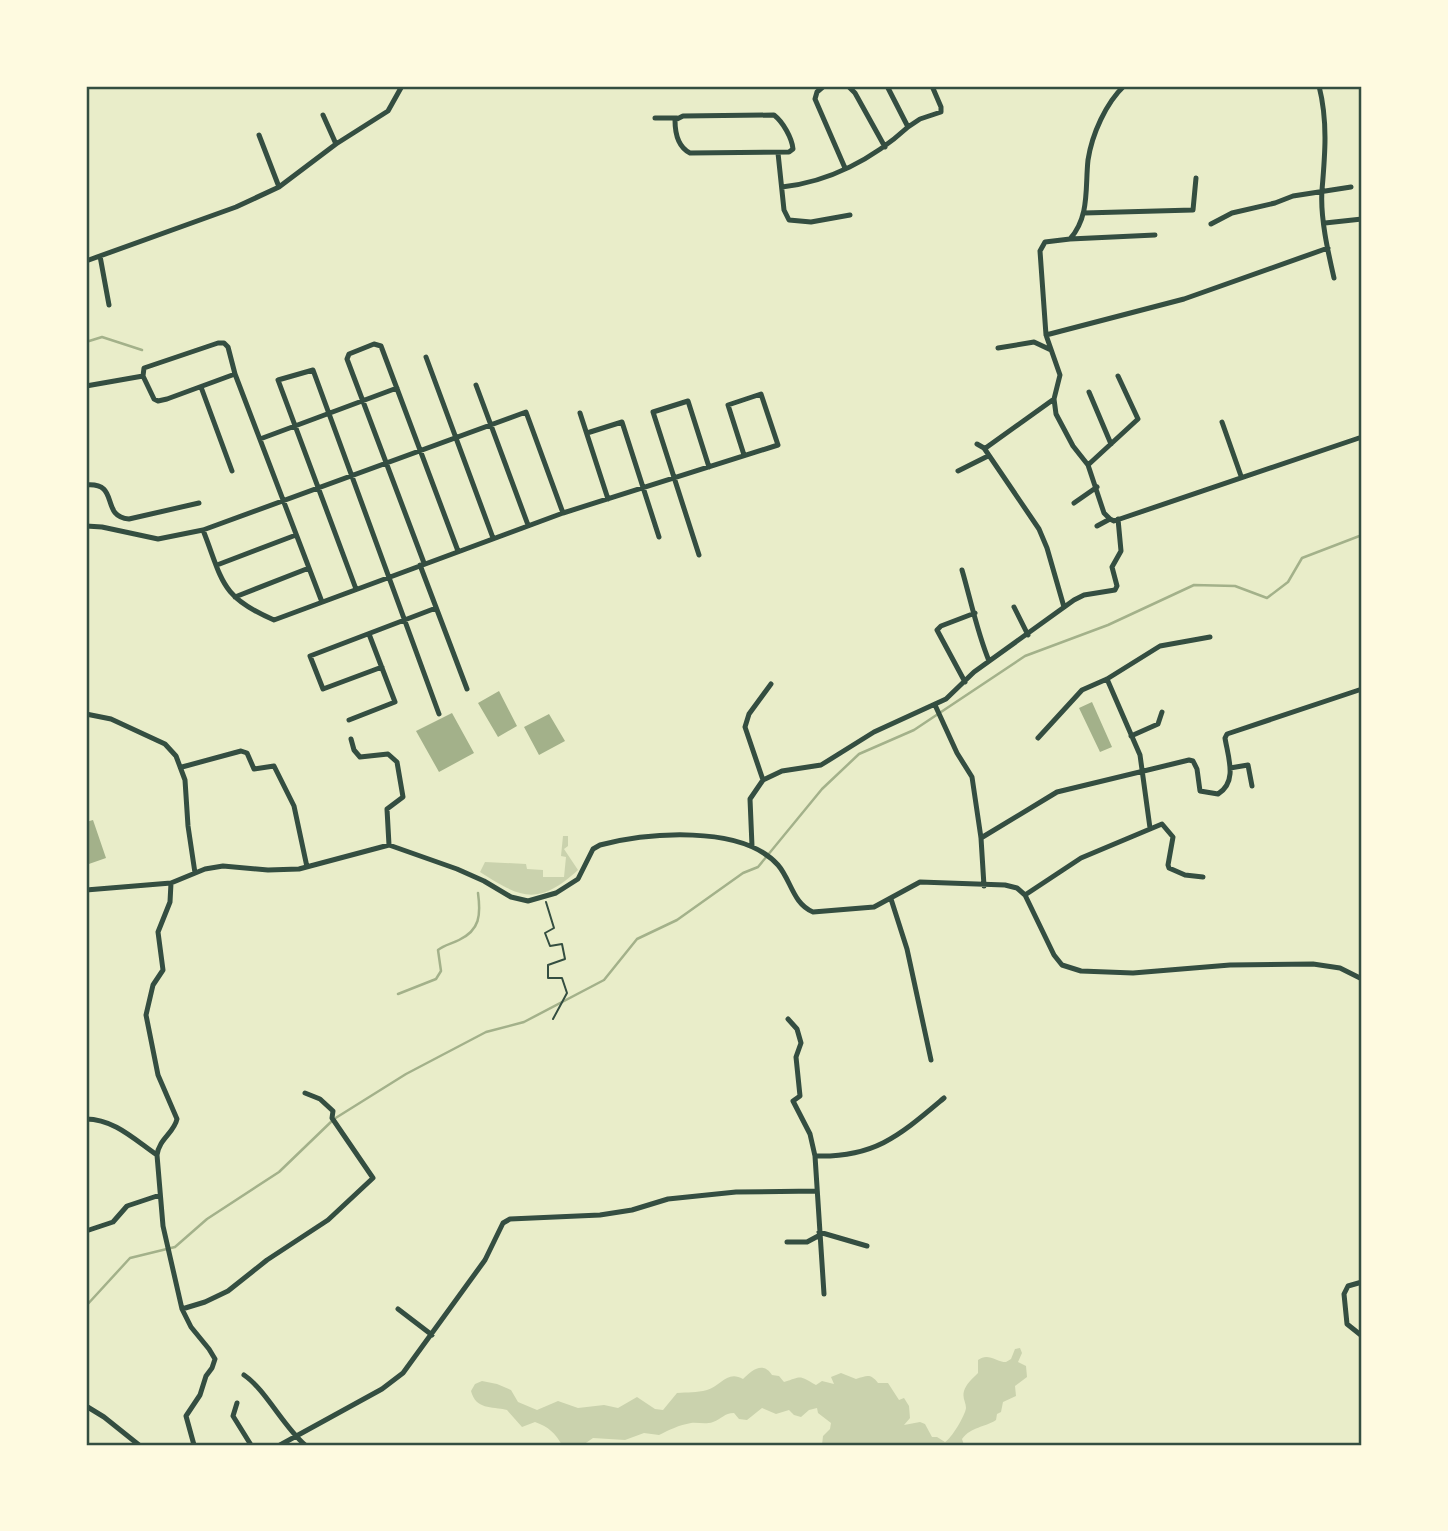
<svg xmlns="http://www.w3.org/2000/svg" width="1448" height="1531" font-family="Arial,sans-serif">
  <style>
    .green { fill: #cad2ad }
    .water { fill: #a3b18a }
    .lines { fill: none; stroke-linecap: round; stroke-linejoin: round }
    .stream { stroke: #a3b18a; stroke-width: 2.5 }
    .path { stroke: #344e41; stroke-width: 2 }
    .minor { stroke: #344e41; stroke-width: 5 }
    .neatline { fill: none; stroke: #344e41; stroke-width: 2.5 }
  </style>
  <rect width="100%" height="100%" fill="#e9edc9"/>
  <path class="green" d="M563,836H568V846L564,849L578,870C538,906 522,899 480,872L485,862L526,864L527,869L543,870V877H564L566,857L561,856Z
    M1020,1348L1022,1353L1018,1362L1026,1366L1027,1377L1015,1386L1016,1396L1003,1402L1001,1412L997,1414L996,1420C984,1428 972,1426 962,1439L964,1445H822L823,1436L830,1429L831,1423L818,1413L817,1408L809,1410L801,1417L794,1415L789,1410L776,1414L762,1408L747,1420L739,1419L734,1413C724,1413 722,1419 713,1422C705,1425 698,1422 691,1423C679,1425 669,1430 659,1435L644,1433L625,1440L593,1438L583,1445H562C555,1433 549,1427 535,1422L522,1427L507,1410C491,1406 476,1410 471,1391L475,1384L482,1381L497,1384L511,1390L518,1402L537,1410L558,1401L578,1408L604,1405L618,1408L637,1397L655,1409L663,1410L677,1393C688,1392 696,1393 707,1390C721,1386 727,1370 743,1379C752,1370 763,1361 772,1375L779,1376L784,1382C803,1376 798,1375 816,1385L822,1381L834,1384L831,1377L841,1373L856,1379C867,1376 870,1373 878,1383H888L899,1400L904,1398L909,1406L910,1418L904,1425L920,1422L925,1424L932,1437H937L945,1442C951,1439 965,1416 966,1408C966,1402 962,1398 964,1391C966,1384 973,1378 978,1373V1360C988,1352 996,1362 1006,1362L1011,1359L1015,1349Z"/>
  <path class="water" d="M499,691L517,726L498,737L478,703Z
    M1092,702L1112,747L1100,752L1079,708Z
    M452,713L474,753L439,772L416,731Z
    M549,714L565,741L539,755L524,727Z
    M93,820L106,858L86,865V822Z"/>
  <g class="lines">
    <path class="stream" d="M86,342L102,337L142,350
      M398,994L436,979L441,971L438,950C444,945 451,944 459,940C480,930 481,915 478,893
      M86,1306L130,1258L175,1247L207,1219L279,1172L334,1119L406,1074L486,1032L524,1022L604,980L637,939L677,920L743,873L758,867L822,789L859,754L914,730L1025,656L1108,625L1194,585L1235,586L1267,598L1288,582L1302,558L1362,535"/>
    <path class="path" d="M546,902L554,928L545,933L550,946L562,944L565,959L548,965V978H562L567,993L553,1019"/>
    <path class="minor" d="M824,86L817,92L815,99L845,168
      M848,86L855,93L885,147
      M1319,86C1328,121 1325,155 1322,190C1320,217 1328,252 1334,278
      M323,115L336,144
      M774,115C783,122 792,138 793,149L789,152L690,153C678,147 675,133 675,120L683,116Z
      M655,118H677
      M908,127L920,119L941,112V107L932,86
      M259,135L279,187
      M778,153L784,210L789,220L811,222L850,215
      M782,187C829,182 873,159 908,127L887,86
      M1084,213L1193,210L1196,178
      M1325,223L1362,219
      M1211,224L1232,213L1275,203L1293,196L1351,187
      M1070,239L1155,235
      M100,256L109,305
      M86,261L236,207L279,187L336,144L388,111L402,86
      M1046,335L1184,299L1328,248
      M218,343H224L228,347L235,374L167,399L158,401L154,399L143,376L144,368Z
      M998,348L1034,342L1051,350
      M426,357L493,538
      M235,374L322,602
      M476,385L528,525
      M86,386L143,376
      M201,387L232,471
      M1089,392L1111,444
      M580,413L608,499
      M1222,422L1241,476
      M587,433L622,422L659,537
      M260,439L397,388
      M977,444L984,448L987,447L1054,399
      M984,448L1039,529L1047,548L1064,607
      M1088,465L1138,419L1118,376
      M958,471L988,456
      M86,485C121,482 99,516 129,519L199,503
      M1074,503L1097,487
      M563,513L778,445L761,394L728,405L744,455
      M1110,519L1104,513L1088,465L1073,446L1056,414L1054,399L1060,375L1046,335L1040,251L1045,242L1070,239C1090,216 1085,188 1088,160C1092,134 1106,103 1124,86
      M86,526L102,527L158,539L203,530L526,412L563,513L274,620C220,597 223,581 203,530
      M1097,526L1110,519L1114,521L1362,437
      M699,555L653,412L688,401L709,467
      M424,563L347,359L349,354L374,344L381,346L458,551
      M217,565L296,535
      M420,565L467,689
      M962,570C971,601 977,632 989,661
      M356,589L278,380L313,370L439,714
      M235,597L309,568
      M1014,607L1028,635
      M382,667L323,689L310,656L436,608
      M1107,679L1140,755L1150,828
      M965,682L937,630L941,626L975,613
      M935,705L957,753L972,777L981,838L984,886
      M86,714L111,719L165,744L176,756L185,780L188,826L195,873
      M349,720L395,702L369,634
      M1131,736L1158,724L1162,712
      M1038,738L1082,690L1107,679L1160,646L1210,637
      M351,739L354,750L360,757L388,754L397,762L403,797L387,809L389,845
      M182,767L241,751L247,753L254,769L274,766L294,806L307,867
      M1230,768L1248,765L1252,786
      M763,780L745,727L749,714L771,684
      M981,838L1057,792L1189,760L1193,761L1197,769L1200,791L1218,794C1238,782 1228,757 1225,738L1227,734L1362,689
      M752,846L750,799L763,780L782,771L821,765L874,732L946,699L974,672L1074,600L1084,595L1115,590L1117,586L1112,567L1121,551L1118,519
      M171,883L170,902L158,932L163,970L153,985L146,1015L158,1075L177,1119C174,1133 159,1139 157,1155L163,1226L182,1309L191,1327L209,1349L215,1359L212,1368L206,1376L200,1395L186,1416L194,1445
      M86,890L171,883L205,869L223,866L268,870L299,869L389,845L457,869L484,881L511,897L528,901L556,893L578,879L593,849L600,845C647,833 741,824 778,865C791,880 793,904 813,912L874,907L920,882L1005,885L1017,888L1025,895L1054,955L1062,965L1081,971L1133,973L1230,965L1313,964L1340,968L1362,979
      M1025,895L1081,858L1162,824L1173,837L1168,865L1169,868L1185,875L1203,877
      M891,899L907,949L931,1060
      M788,1019L797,1029L801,1043L796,1057L800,1096L793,1101L810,1134L815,1156L824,1294
      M86,1119C114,1119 135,1140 157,1155
      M815,1156C875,1158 900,1135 944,1098
      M86,1231L113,1222L127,1206L160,1195
      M819,1232L867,1246
      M787,1242H807L820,1235
      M1362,1282L1348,1286L1344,1294L1347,1324L1362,1336
      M182,1309L205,1302L228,1291L267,1260L328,1220L373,1178L332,1118L333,1111L320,1099L305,1093
      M398,1309L432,1335
      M244,1375C265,1389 283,1426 305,1445
      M237,1403L233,1416L251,1445
      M86,1406L104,1417L139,1445
      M280,1445L382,1389L403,1373L485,1260L503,1223L510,1219L600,1215L632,1210L668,1199L736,1192L817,1191"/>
  </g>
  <rect width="1448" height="1531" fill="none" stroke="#fefae0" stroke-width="175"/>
  <rect x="88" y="88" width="1272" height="1356" class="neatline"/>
</svg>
